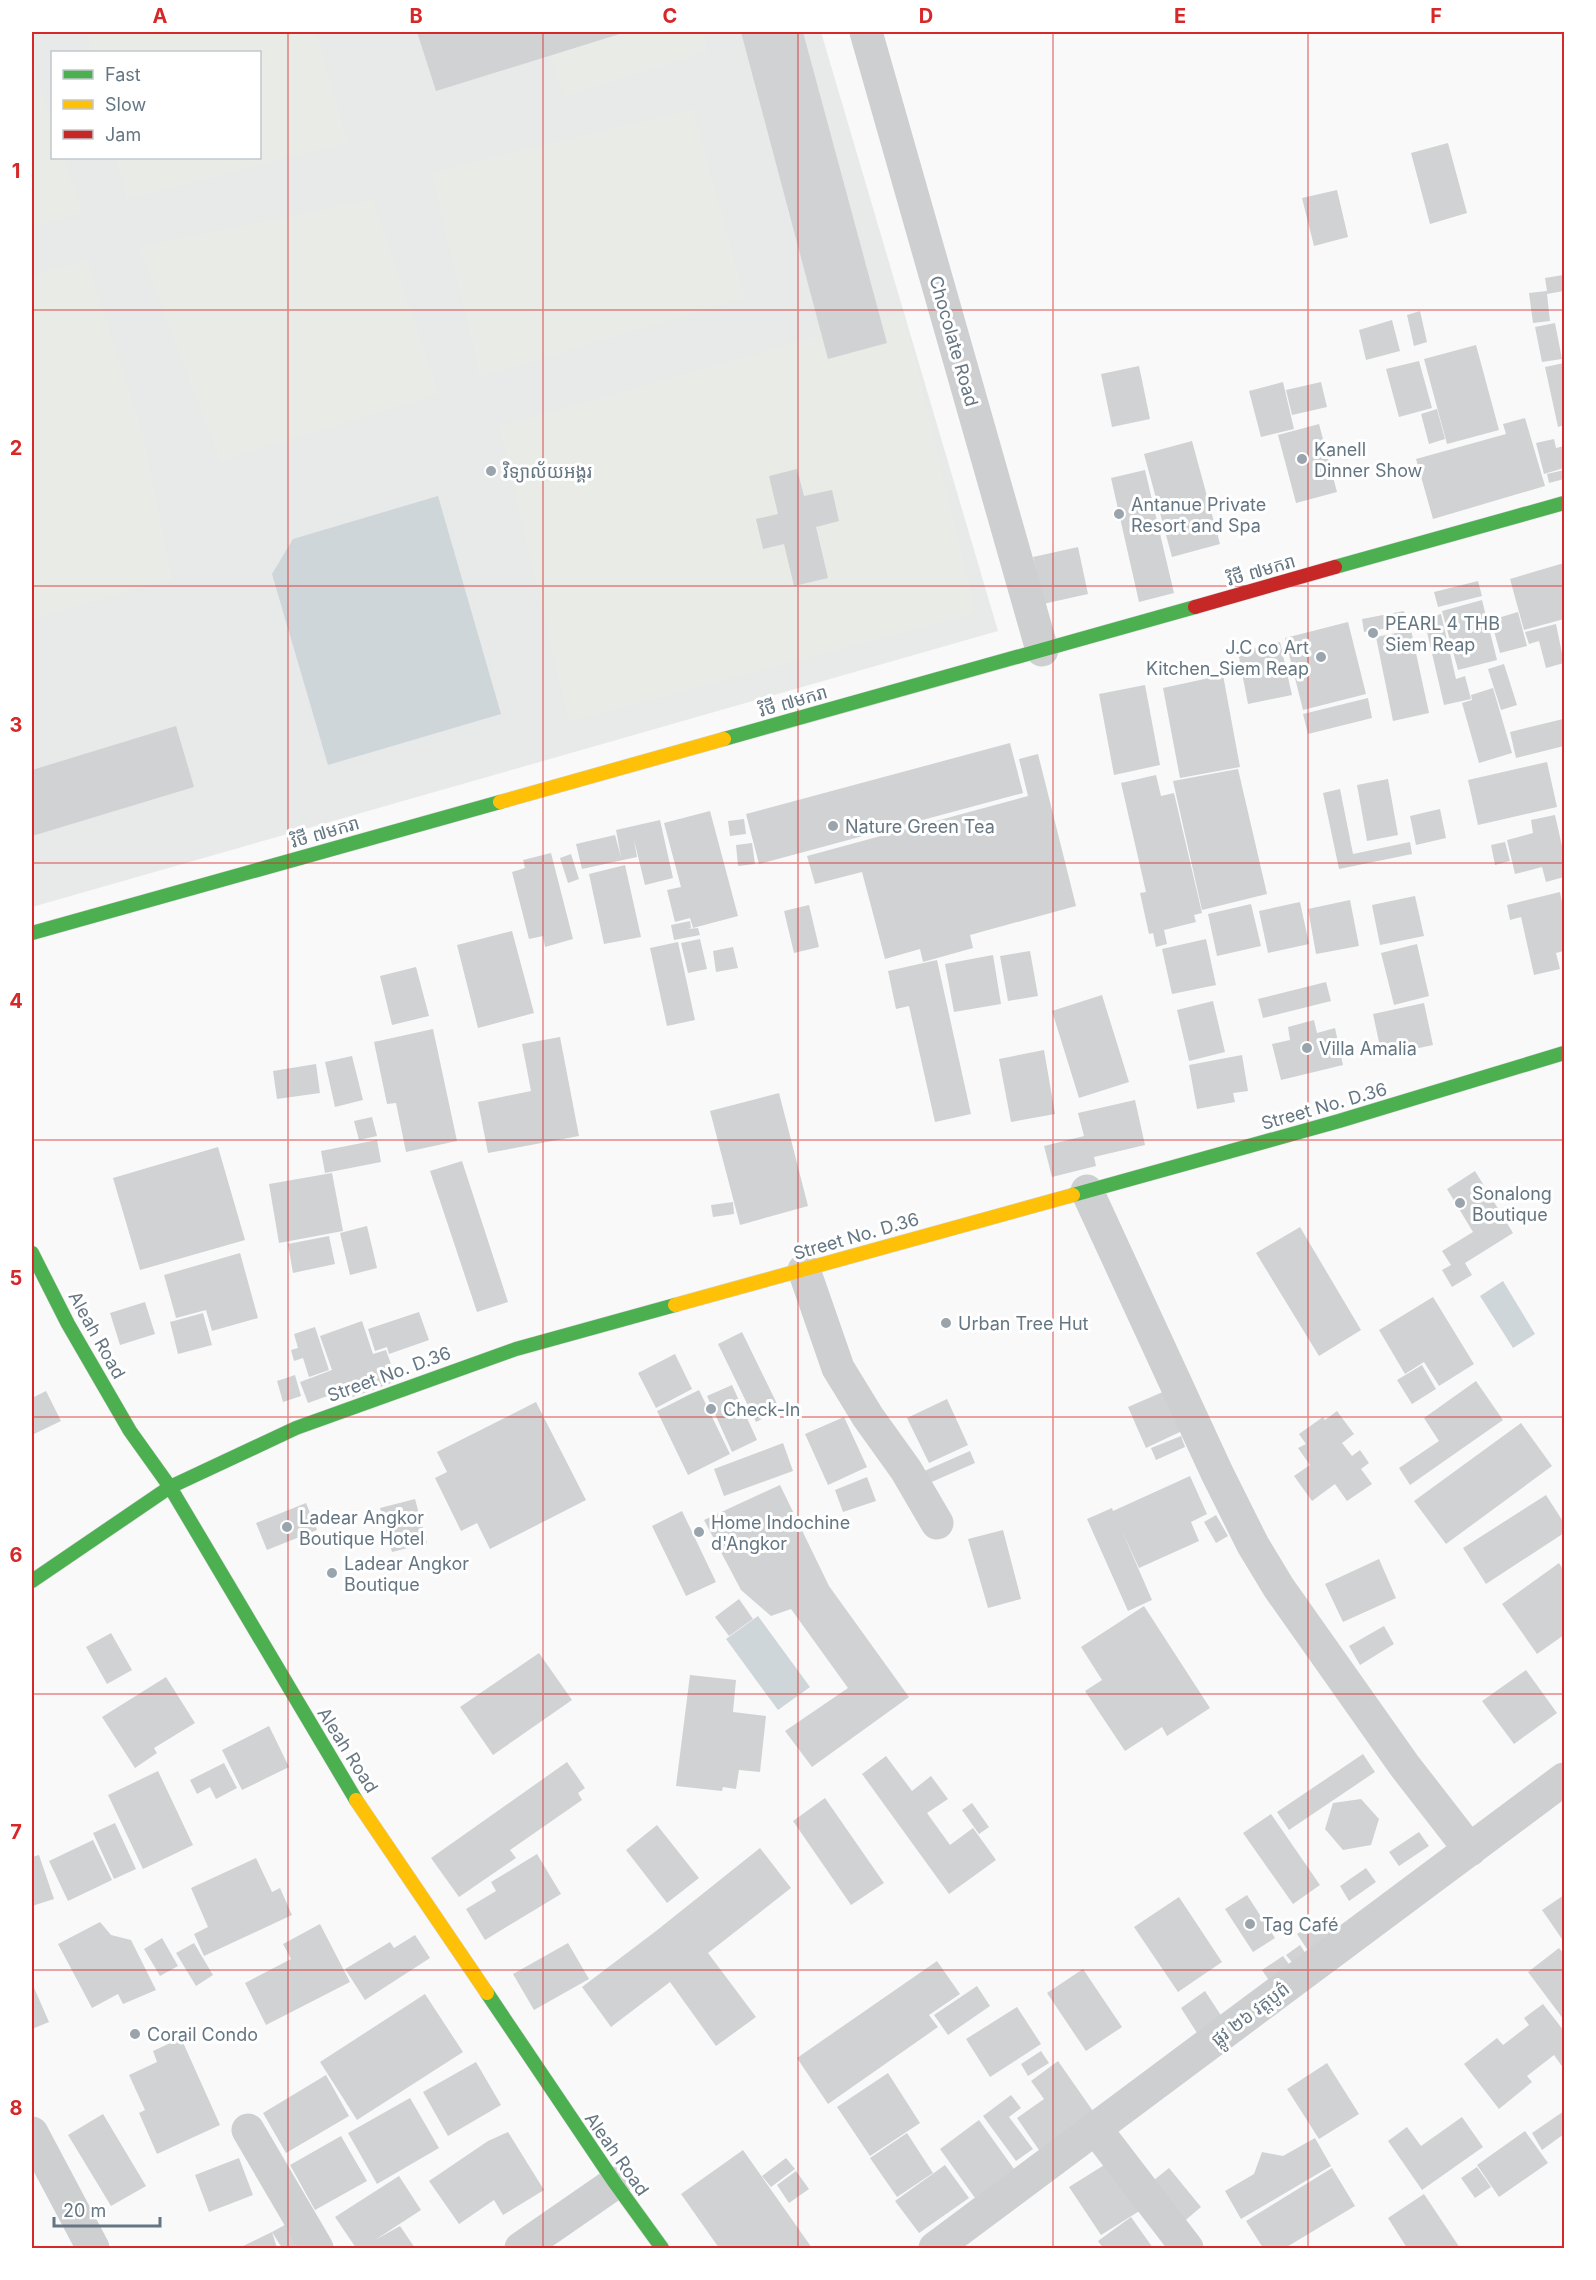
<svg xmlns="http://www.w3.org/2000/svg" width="1596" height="2280" font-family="Inter,'Noto Sans Khmer',sans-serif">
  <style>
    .built { fill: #e8e9e9; fill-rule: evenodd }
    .green { fill: #e8ebe6 }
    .water { fill: #ced6d9 }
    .building { fill: #d0d2d3 }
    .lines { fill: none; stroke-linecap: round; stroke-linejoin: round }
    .fast-casing { stroke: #d5d6d7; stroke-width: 15 }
    .slow-casing { stroke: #d5d6d7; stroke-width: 15 }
    .jam-casing { stroke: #d5d6d7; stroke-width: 15 }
    .street { stroke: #cecfd0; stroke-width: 33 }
    .fast { stroke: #4caf50; stroke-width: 14 }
    .slow { stroke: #ffc107; stroke-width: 14 }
    .jam { stroke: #c62828; stroke-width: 14 }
    .grid { fill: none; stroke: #d62828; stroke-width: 1.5; stroke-opacity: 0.55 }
    .poi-dot { fill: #99a4ac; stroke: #fff; stroke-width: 2 }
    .labels { text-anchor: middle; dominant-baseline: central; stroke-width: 6; stroke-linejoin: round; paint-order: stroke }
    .street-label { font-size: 18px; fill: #657683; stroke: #fff }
    .poi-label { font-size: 18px; fill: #657683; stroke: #fff; text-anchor: start }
    .neatline { fill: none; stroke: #d62828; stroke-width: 2 }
    .grid-label { font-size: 20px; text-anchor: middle; font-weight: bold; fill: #d62828 }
  </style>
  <rect width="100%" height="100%" fill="#f9f9f9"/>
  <path class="built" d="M32,32H821L998,631L32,907ZM52,52H260V158H52Z"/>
  <path class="green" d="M86,32H316L348,143L127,199L116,158H260V52H91Z
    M613,32H703L708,51L564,97L550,56Z
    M32,62L52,123V158H64L83,213L32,227Z
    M693,109L745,298L480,377L431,172Z
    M373,199L439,394L220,461L139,246Z
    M87,260L143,434L172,579L32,620V275Z
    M904,312L976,613L569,722L499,426Z"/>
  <path class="water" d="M438,496L501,714L328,765L272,574L293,539Z
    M1503,1281L1535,1334L1513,1348L1480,1296Z
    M758,1616L810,1687L778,1710L726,1639Z"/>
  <path class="building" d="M417,32H626L436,91Z
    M741,32H803L887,343L828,359Z
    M1448,143L1467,213L1430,224L1411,153Z
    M1337,190L1348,237L1314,246L1302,198Z
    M1563,275L1564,291L1547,294L1550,321L1533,323L1529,293L1547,291L1545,278Z
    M1420,311L1427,342L1414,346L1407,315Z
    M1392,320L1400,351L1366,360L1359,330Z
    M1555,323L1562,359L1542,362L1535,327Z
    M1476,345L1499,430L1447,444L1424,359Z
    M1419,361L1432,408L1399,417L1386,369Z
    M1564,363V425L1558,427L1545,367Z
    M1139,366L1150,419L1112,427L1101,374Z
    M1283,382L1294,429L1261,437L1249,391Z
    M1321,382L1327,407L1292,415L1286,390Z
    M1437,409L1445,439L1429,444L1421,414Z
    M1525,418L1545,486L1433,519L1416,459L1506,434L1503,424Z
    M1319,424L1337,492L1296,503L1278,435Z
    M1554,439L1556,448L1564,446V468L1544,474L1536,443Z
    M1192,441L1220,544L1172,557L1144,454Z
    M797,469L804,496L832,490L839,521L816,527L828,578L794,586L784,544L763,549L756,519L778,514L769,476Z
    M1145,470L1174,593L1139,602L1111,478Z
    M1564,470V479L1549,483L1547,474Z
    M1078,547L1088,594L1043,604L1033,557Z
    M1564,563V619L1524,630L1510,579Z
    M1478,581L1482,596L1438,607L1434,592Z
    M1482,600L1497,660L1458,670L1442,611Z
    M1404,611L1407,625L1364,632L1362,619Z
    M1518,612L1527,646L1500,653L1491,620Z
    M1441,614L1456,679L1465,676L1471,699L1444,705L1424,619Z
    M1348,622L1366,694L1303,710L1285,638Z
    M1556,624L1564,663L1546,668L1539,641L1529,644L1525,632Z
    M1411,630L1429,713L1393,721L1376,637Z
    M1280,642L1292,695L1248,704L1238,652Z
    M1504,664L1517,705L1501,710L1488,669Z
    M1223,675L1240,767L1180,778L1163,688Z
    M1145,685L1160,765L1114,775L1099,694Z
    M1493,688L1512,753L1479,763L1462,703L1472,700L1471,695Z
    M1368,698L1372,718L1308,734L1303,714Z
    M1563,719L1564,746L1516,758L1510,732Z
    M176,726L194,787L32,836V770Z
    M1010,743L1023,793L759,864L746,814Z
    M1038,754L1076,906L970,935L973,948L923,962L920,949L885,959L862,872L815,884L807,856L1028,796L1019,759Z
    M1547,762L1557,807L1478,825L1468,780Z
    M1238,769L1267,894L1202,910L1173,781Z
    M1156,775L1161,796L1174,793L1202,913L1194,915L1196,922L1164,930L1167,944L1156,947L1153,933L1149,934L1140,893L1146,892L1121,783Z
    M1388,779L1398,835L1367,841L1357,785Z
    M1340,789L1353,854L1410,842L1412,854L1339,869L1323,793Z
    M1440,809L1446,838L1416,845L1410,816Z
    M710,811L738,916L693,928L690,918L675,922L667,890L681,887L664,823Z
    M1555,815L1564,855V877L1546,882L1542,867L1515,874L1507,840L1533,833L1531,820Z
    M744,819L746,834L730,836L728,821Z
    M660,820L673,878L645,885L634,840L637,857L582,869L576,844L615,835L621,857L616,830Z
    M1505,842L1510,861L1495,865L1491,845Z
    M752,843L755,864L738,866L736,845Z
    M551,853L573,939L545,947L543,936L529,939L512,872L525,868L523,860Z
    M571,854L579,879L568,883L560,858Z
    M625,865L641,937L604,944L589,874Z
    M1560,892L1564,912V951L1556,953L1560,969L1534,975L1521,917L1510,920L1507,905Z
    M1415,896L1424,936L1380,945L1372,905Z
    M1350,900L1359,946L1316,954L1308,909Z
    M1300,902L1309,944L1268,953L1259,911Z
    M1251,904L1261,946L1217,956L1208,914Z
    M809,905L819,947L794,953L784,911Z
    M690,921L691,928L688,929L698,928L700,935L674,940L671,925Z
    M512,931L534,1013L478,1028L457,945Z
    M700,939L707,969L688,973L681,943Z
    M1206,939L1216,985L1172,994L1162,949Z
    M678,942L695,1020L667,1026L650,948Z
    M1417,944L1429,996L1394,1005L1381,953Z
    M733,947L738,968L716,972L713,951Z
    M1030,951L1038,996L1008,1001L1000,956Z
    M993,955L1001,1004L954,1012L945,964Z
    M937,960L971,1114L935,1122L909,1006L896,1009L888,971Z
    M416,967L429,1016L392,1025L380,976Z
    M1326,982L1331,1001L1263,1018L1258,999Z
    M1102,995L1129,1082L1079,1098L1052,1011Z
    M1213,1001L1225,1052L1189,1061L1177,1010Z
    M1424,1003L1433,1045L1382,1056L1373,1014Z
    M1314,1020L1317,1033L1335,1028L1343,1065L1281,1080L1272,1044L1290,1040L1288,1027Z
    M433,1029L457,1141L406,1152L396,1103L387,1104L374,1042Z
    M560,1037L579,1136L488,1153L478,1102L531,1091L522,1044Z
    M1044,1050L1055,1114L1011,1122L999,1059Z
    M1242,1055L1248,1091L1233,1093L1235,1102L1197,1109L1189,1065Z
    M352,1056L363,1100L335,1107L325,1062Z
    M316,1064L320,1093L277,1099L273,1071Z
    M779,1093L808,1206L740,1225L710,1111Z
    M1135,1100L1145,1145L1094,1157L1096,1166L1052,1177L1044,1146L1084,1136L1078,1113Z
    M372,1117L377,1136L359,1140L354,1121Z
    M377,1140L381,1162L325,1173L321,1151Z
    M218,1147L245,1240L140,1270L113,1178Z
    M462,1161L508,1302L477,1312L430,1171Z
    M1475,1171L1513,1233L1465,1263L1472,1275L1452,1287L1442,1270L1451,1265L1442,1251L1473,1232L1447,1189Z
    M332,1173L343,1231L279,1243L269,1184Z
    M733,1202L734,1214L713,1217L711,1205Z
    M367,1226L377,1268L350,1275L340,1233Z
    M1300,1227L1361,1330L1319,1356L1256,1253Z
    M329,1236L335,1264L293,1273L288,1244Z
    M240,1253L258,1318L212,1331L206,1310L176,1318L164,1275Z
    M1433,1297L1474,1364L1439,1386L1424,1362L1405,1374L1379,1330Z
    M145,1302L155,1334L120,1345L110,1313Z
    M419,1312L429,1340L389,1354L387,1347L375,1351L368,1329Z
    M203,1313L212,1345L178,1354L170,1322Z
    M362,1321L373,1354L386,1350L397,1381L350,1398L347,1389L308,1403L300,1382L332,1370L320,1336Z
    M315,1327L329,1370L309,1377L303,1358L294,1361L291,1350L298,1348L294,1334Z
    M742,1332L780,1410L756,1422L718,1344Z
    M675,1354L692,1389L656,1408L638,1373Z
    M1422,1365L1436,1389L1412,1404L1397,1380Z
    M295,1375L301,1396L283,1402L277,1381Z
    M1476,1381L1503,1420L1410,1485L1399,1468L1439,1441L1424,1418Z
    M732,1385L757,1440L732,1452L707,1396Z
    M699,1390L730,1454L688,1475L657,1411Z
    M46,1391L61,1421L34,1434L32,1430V1398Z
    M1165,1391L1182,1431L1146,1448L1128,1407Z
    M947,1399L968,1445L929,1463L907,1418Z
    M536,1402L586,1500L490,1549L477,1523L461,1531L435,1478L447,1472L437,1452Z
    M1337,1411L1354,1434L1342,1443L1352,1456L1360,1450L1369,1463L1361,1469L1372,1484L1347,1501L1335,1484L1312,1501L1294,1476L1310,1465L1298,1448L1306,1444L1299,1434L1323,1417L1325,1420Z
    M844,1417L867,1467L828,1485L805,1434Z
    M1521,1423L1552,1466L1446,1544L1414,1501Z
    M1181,1436L1185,1447L1156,1460L1151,1448Z
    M783,1443L793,1471L724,1496L714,1469Z
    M970,1451L975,1463L927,1484L922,1472Z
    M1190,1476L1207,1514L1191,1522L1199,1541L1139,1568L1122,1531L1152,1600L1128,1611L1087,1519L1112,1508L1113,1511Z
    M867,1477L876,1501L843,1512L835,1490Z
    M780,1485L829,1586L909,1697L812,1767L785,1731L848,1688L791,1609L771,1616L741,1590L704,1520Z
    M1546,1495L1564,1523V1533L1486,1584L1463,1548Z
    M415,1499L427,1543L392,1552L380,1508Z
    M306,1503L317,1530L267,1550L256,1523Z
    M682,1511L716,1582L686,1596L652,1526Z
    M1216,1515L1228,1536L1216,1543L1204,1522Z
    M1003,1530L1021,1599L988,1608L968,1539Z
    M1379,1559L1396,1598L1343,1622L1325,1584Z
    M1559,1563L1564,1571V1635L1537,1654L1502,1604Z
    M739,1599L753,1619L729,1636L715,1617Z
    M1144,1606L1210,1708L1167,1736L1162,1727L1125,1751L1085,1691L1102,1680L1081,1647Z
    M1384,1626L1394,1644L1360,1665L1349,1646Z
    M111,1633L132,1670L107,1684L86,1647Z
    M539,1653L572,1700L493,1755L460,1707Z
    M1526,1670L1557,1713L1514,1744L1482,1701Z
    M690,1675L736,1680L733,1712L766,1716L760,1772L739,1770L736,1789L723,1787L722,1791L676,1786Z
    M166,1677L195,1723L154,1748L157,1753L135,1768L102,1717Z
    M269,1726L289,1767L242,1790L222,1750Z
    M1363,1754L1375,1772L1289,1830L1277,1812Z
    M886,1756L912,1791L931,1776L948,1799L927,1813L950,1845L973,1828L996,1860L949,1894L862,1774Z
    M567,1762L585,1788L578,1793L582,1800L510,1850L516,1858L459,1897L431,1858Z
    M224,1763L237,1788L216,1799L210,1787L197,1794L190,1780Z
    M158,1771L193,1845L143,1869L108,1795Z
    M825,1798L884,1883L851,1905L793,1821Z
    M1361,1799L1379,1819L1371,1845L1343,1850L1325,1829L1333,1803Z
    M972,1803L989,1827L979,1834L962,1810Z
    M1271,1814L1320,1885L1293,1904L1243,1833Z
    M115,1823L136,1869L114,1879L93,1833Z
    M657,1825L699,1878L667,1903L626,1850Z
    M1419,1832L1429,1846L1399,1866L1389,1852Z
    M93,1840L112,1880L68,1901L49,1861Z
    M760,1848L791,1888L708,1953L756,2017L716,2046L670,1982L611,2027L582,1987L656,1931Z
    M537,1854L561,1894L485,1940L466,1909L496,1891L491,1882Z
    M39,1855L54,1899L32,1906V1857Z
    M256,1858L272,1892L280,1888L292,1915L204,1956L194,1934L208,1927L191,1888Z
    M1366,1868L1376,1882L1349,1901L1340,1886Z
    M1247,1895L1275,1938L1253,1952L1225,1909Z
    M1564,1895V1942L1542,1910Z
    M1179,1897L1222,1962L1178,1992L1134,1927Z
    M1323,1917L1337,1938L1311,1955L1297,1934Z
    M100,1922L111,1935L131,1940L156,1990L123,2004L118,1994L92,2008L58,1944Z
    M320,1924L350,1982L266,2025L245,1983L291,1959L283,1944Z
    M415,1935L430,1958L365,2000L345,1969L390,1942L394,1948Z
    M162,1938L178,1966L160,1976L144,1949Z
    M194,1943L213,1975L196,1986L176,1953Z
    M568,1943L589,1979L534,2010L513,1974Z
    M1300,1945L1308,1957L1295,1966L1286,1955Z
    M1559,1948L1564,1954V2020L1528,1972Z
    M1283,1956L1291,1967L1270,1982L1262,1970Z
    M937,1961L960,1994L929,2015L938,2027L828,2104L797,2058Z
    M1083,1969L1122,2027L1086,2051L1047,1993Z
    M32,1983L49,2022L32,2029Z
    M977,1986L990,2006L948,2035L934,2015Z
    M1205,1991L1222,2017L1197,2033L1181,2008Z
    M425,1994L463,2052L357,2120L320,2062Z
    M1543,2004L1564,2031V2069L1554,2055L1527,2076L1532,2082L1499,2109L1464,2064L1497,2038L1503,2045L1529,2025L1524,2018Z
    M1017,2007L1041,2044L990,2077L966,2039Z
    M181,2038L220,2125L157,2154L139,2113L145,2110L129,2075L157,2062L153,2051Z
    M1041,2051L1049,2063L1028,2076L1021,2064Z
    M1058,2061L1095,2114L1041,2153L1017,2118L1044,2099L1031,2081Z
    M476,2062L501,2105L448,2136L423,2092Z
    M1327,2063L1359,2114L1319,2139L1287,2089Z
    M888,2073L920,2123L870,2156L837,2107Z
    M326,2075L349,2116L286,2153L263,2113Z
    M1011,2095L1021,2108L1009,2117L1033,2149L1016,2161L983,2116Z
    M410,2098L439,2148L377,2184L348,2133Z
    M1564,2111V2134L1542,2150L1532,2133Z
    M103,2114L146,2186L111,2206L68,2135Z
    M1462,2117L1483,2147L1422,2190L1388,2141L1407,2127L1421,2146Z
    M979,2120L1014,2169L975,2198L940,2149Z
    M1525,2131L1548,2163L1499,2197L1477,2165Z
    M508,2132L544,2190L503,2215L494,2200L459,2224L429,2181L488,2141Z
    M907,2133L933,2173L897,2197L870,2158Z
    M341,2136L367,2181L315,2210L290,2165Z
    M1315,2138L1331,2166L1241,2219L1225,2191L1254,2174L1262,2152L1283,2156Z
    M743,2150L812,2248H719L681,2194Z
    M239,2158L253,2195L209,2212L195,2175Z
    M786,2158L795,2169L771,2187L762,2176Z
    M1109,2162L1141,2210L1101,2235L1069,2187Z
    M945,2165L969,2198L919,2233L895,2201Z
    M1477,2167L1491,2187L1475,2198L1461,2178Z
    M1169,2168L1201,2207L1181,2224L1149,2184Z
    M1332,2168L1355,2206L1285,2248H1263L1246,2221Z
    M796,2171L809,2189L789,2203L777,2185Z
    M399,2176L421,2210L375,2240L400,2226L415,2248H356L335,2217Z
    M1424,2194L1460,2248H1407L1388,2218Z
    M1131,2217L1153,2248H1103L1098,2241Z
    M292,2221L307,2248H282L272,2232Z
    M272,2232L277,2248H239Z"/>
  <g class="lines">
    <g class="fast-casing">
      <path id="fast" d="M1335,567L1564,503
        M724,739L1195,607
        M32,933L500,802
        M1073,1195L1339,1121L1564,1053
        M32,1253L68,1324L130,1431L170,1487L356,1800
        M32,1581L170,1487L296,1428L516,1349L675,1305
        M487,1993L615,2183L662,2248"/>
    </g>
    <g class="slow-casing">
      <path id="slow" d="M500,802L724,739
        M675,1305L1073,1195
        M356,1800L487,1993"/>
    </g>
    <g class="jam-casing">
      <path id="jam" d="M1195,607L1335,567"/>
    </g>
    <path class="street" d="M866,32L1042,650
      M1087,1191L1217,1473L1253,1545L1279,1588L1404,1765L1470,1850
      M804,1270L838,1368L868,1417L906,1470L937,1523
      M1095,2128L1187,2248
      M248,2130L317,2248
      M32,2133L93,2248
      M521,2248L615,2183
      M935,2248L1564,1779"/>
    <use href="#fast" class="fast"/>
    <use href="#slow" class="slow"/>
    <use href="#jam" class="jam"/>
  </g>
  <path class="grid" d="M288,32V2248M543,32V2248M798,32V2248M1053,32V2248M1308,32V2248M32,310H1564M32,586H1564M32,863H1564M32,1140H1564M32,1417H1564M32,1694H1564M32,1970H1564"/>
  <g class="poi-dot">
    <circle cx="1302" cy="459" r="6"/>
    <circle cx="491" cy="471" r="6"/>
    <circle cx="1119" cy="514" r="6"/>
    <circle cx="1373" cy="633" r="6"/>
    <circle cx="1321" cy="657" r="6"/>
    <circle cx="833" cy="826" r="6"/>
    <circle cx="1307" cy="1048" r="6"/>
    <circle cx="1460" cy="1203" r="6"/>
    <circle cx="946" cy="1323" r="6"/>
    <circle cx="711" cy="1409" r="6"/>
    <circle cx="287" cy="1527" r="6"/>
    <circle cx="699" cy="1532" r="6"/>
    <circle cx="332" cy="1573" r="6"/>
    <circle cx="1250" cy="1924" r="6"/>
    <circle cx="135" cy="2034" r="6"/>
  </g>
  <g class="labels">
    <g class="street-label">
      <text transform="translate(954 341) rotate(74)">Chocolate Road</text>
      <text transform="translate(1261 570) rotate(-16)">វិថី ៧មករា</text>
      <text transform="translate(793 701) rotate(-16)">វិថី ៧មករា</text>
      <text transform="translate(325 832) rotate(-16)">វិថី ៧មករា</text>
      <text transform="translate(1324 1106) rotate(-16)">Street No. D.36</text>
      <text transform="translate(856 1236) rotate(-16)">Street No. D.36</text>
      <text transform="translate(97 1335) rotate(61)">Aleah Road</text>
      <text transform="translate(389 1374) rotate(-20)">Street No. D.36</text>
      <text transform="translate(348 1750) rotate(58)">Aleah Road</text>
      <text transform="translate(1250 2014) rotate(-37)">ផ្លូវ ២៦ វត្តបូព៌</text>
      <text transform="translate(617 2154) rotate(55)">Aleah Road</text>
    </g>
    <g class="poi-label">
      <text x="1314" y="449">Kanell<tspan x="1314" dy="21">Dinner Show</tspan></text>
      <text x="503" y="471">វិទ្យាល័យអង្គរ</text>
      <text x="1131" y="504">Antanue Private<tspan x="1131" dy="21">Resort and Spa</tspan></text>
      <text x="1385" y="623">PEARL 4 THB<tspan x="1385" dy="21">Siem Reap</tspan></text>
      <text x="1309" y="647" text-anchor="end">J.C co Art<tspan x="1309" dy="21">Kitchen_Siem Reap</tspan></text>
      <text x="845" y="826">Nature Green Tea</text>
      <text x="1319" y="1048">Villa Amalia</text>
      <text x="1472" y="1193">Sonalong<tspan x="1472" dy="21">Boutique</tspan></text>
      <text x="958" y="1323">Urban Tree Hut</text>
      <text x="723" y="1409">Check-In</text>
      <text x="299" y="1517">Ladear Angkor<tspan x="299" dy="21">Boutique Hotel</tspan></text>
      <text x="711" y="1522">Home Indochine<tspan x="711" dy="21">d'Angkor</tspan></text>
      <text x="344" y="1563">Ladear Angkor<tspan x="344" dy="21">Boutique</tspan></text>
      <text x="1262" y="1924">Tag Café</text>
      <text x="147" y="2034">Corail Condo</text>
    </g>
  </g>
  <rect width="1596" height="2280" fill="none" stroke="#ffffff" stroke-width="66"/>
  <rect x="51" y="51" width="210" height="108" fill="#ffffff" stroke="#c1c8cd" stroke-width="1.5"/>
  <rect x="63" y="70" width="30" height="9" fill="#4caf50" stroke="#c1c8cd" stroke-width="1.5"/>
  <text x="105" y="81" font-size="18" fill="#657683">Fast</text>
  <rect x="63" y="100" width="30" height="9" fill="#ffc107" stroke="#c1c8cd" stroke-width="1.5"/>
  <text x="105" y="111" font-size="18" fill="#657683">Slow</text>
  <rect x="63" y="130" width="30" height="9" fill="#c62828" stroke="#c1c8cd" stroke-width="1.5"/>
  <text x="105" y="141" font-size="18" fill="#657683">Jam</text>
  <path d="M54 2217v9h106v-9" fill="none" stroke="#657683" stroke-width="3"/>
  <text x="63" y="2217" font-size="18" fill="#657683" stroke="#ffffff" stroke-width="4.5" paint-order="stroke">20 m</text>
  <rect x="33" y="33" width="1530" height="2214" class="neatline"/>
  <g class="grid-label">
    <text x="160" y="23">A</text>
    <text x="416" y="23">B</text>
    <text x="670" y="23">C</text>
    <text x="926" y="23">D</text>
    <text x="1180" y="23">E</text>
    <text x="1436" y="23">F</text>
    <text x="16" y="178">1</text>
    <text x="16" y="455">2</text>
    <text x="16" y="732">3</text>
    <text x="16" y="1008">4</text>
    <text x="16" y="1285">5</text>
    <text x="16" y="1562">6</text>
    <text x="16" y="1839">7</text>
    <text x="16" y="2115">8</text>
  </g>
</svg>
